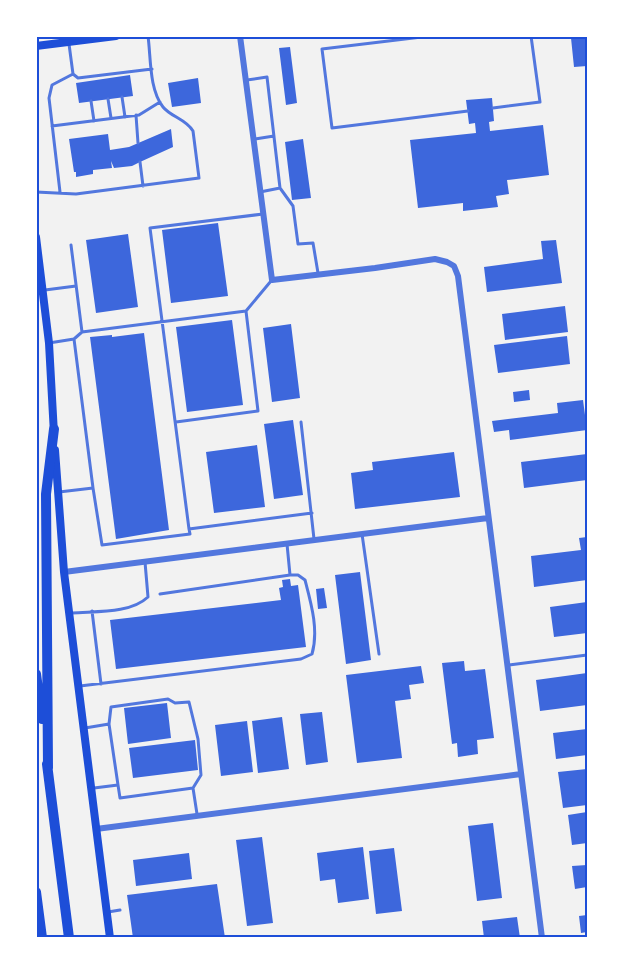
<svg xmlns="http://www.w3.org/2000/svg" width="623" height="974" font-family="Jost,sans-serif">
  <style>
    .building { fill: #3d67dc }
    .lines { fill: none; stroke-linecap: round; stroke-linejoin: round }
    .service { stroke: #5277de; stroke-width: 3 }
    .minor { stroke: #5277de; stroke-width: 6 }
    .secondary { stroke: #1d4ed8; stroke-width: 8 }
    .motorway { stroke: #1d4ed8; stroke-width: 10 }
    .neatline { fill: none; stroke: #1d4ed8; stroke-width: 2 }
  </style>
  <rect width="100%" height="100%" fill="#f2f2f2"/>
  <path class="building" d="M587,36V66L574,67L571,38Z
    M290,47L297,103L286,105L279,48Z
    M130,75L133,96L79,103L76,83Z
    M198,78L201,103L172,107L168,83Z
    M492,98L494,121L489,122L490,131L543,125L549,175L507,180L509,194L496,196L498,207L463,211V203L418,208L410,140L476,133L475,123L469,124L466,100Z
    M171,129L173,147L140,162L132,166L114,168L111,161L112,168L93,170V174L76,177V172H74L69,139L108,134L110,150L129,147Z
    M303,139L311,198L292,200L285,142Z
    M218,223L228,296L171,303L162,230Z
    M128,234L138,307L96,313L86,240Z
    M556,240L562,283L487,292L484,267L543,259L541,241Z
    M565,306L568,332L505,340L502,314Z
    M232,320L243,405L187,412L176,327Z
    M291,324L300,398L272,402L263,328Z
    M144,333L169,530L116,539L90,337L112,335V337Z
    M567,336L570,364L498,373L494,345Z
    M529,390L530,400L514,402L513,392Z
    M583,400L587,430L510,440L509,430L494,432L492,421L558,413L557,403Z
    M293,420L303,495L274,499L264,424Z
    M257,445L265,507L214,513L206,452Z
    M454,452L460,497L355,509L351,473L373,470L372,462Z
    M587,454V480L524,488L521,462Z
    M587,537V580L534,587L531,556L581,550L579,538Z
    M360,572L371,660L346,664L335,575Z
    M290,579L291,586L298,585L306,647L116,669L110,620L281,600L279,588L283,587L282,580Z
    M324,588L327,608L318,609L316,589Z
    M587,602V633L554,637L550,607Z
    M464,661L465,671L485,669L494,738L477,740L478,754L458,757L457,743L452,744L442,663Z
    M421,666L424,683L409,685L411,699L395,701L402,758L357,763L346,675Z
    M587,673V705L540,711L536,680Z
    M167,703L171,738L128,744L124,708Z
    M322,712L328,762L306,765L300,714Z
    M282,717L289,769L258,773L252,721Z
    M247,721L253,772L221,776L215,725Z
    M587,729V755L556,759L553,733Z
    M195,740L198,770L133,778L129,748Z
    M587,769V805L563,808L558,772Z
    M587,812V843L572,845L568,815Z
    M493,823L502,898L477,901L468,826Z
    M262,837L273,923L247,926L236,840Z
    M363,847L369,899L338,903L335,879L320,881L317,853Z
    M394,848L402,911L376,914L369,851Z
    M189,853L192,879L136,886L133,860Z
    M587,865V887L575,889L572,866Z
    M217,884L225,938H133L127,895Z
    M587,915V932L581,933L579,916Z
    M517,917L520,938H484L482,921Z"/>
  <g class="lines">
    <path class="service" d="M430,36L322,49L332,128L468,111
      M69,44L73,74
      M73,74L78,78L152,69
      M247,80L267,77L280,188L260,192
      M122,97L125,117
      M108,99L111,118
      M91,101L94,121
      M493,108L540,102L531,36
      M136,115L138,143
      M52,126L139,115L160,102
      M255,139L274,136
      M140,162L143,186
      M280,188L293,206L298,244L313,243L318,273
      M36,192L76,194L199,178L193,131C186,119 171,117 163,107C149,89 151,58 148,36
      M60,192L49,98L52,85L73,74
      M263,214L150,228C163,328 176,429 189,529L190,534L102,545L93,488L74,339L82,332L246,311L271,281
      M71,245L82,332
      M45,290L76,286
      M49,343L74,339
      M176,422L258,411L246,311
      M301,422L314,539
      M59,492L93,488
      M189,529L312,513
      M362,534L379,654
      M287,544L290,575
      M92,611L101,684
      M72,613C95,611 130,614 148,597L145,562
      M509,665L587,655
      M80,686L301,659L312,654C319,630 311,603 305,580L298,575H290L160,594
      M109,724L111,707L168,699L175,703L189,702L198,739L201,775L193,788
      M85,728L109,724L118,785
      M94,788L118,785L120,798L193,788L197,814
      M108,912L120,910"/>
    <path class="minor" d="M240,36L272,280L375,268L435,259L447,262L454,266L458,276L542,938
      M64,572L488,518
      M96,829L521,774"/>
    <path class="secondary" d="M36,46L116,36
      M36,237L49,343L54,434
      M55,450L64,572L110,938"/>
    <path class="motorway" d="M36,674L42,719
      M47,764L69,938
      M48,768L46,494L54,429
      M36,892L42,938"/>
  </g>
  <rect width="623" height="974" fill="none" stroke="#ffffff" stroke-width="75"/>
  <rect x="38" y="38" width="548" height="898" class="neatline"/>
</svg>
